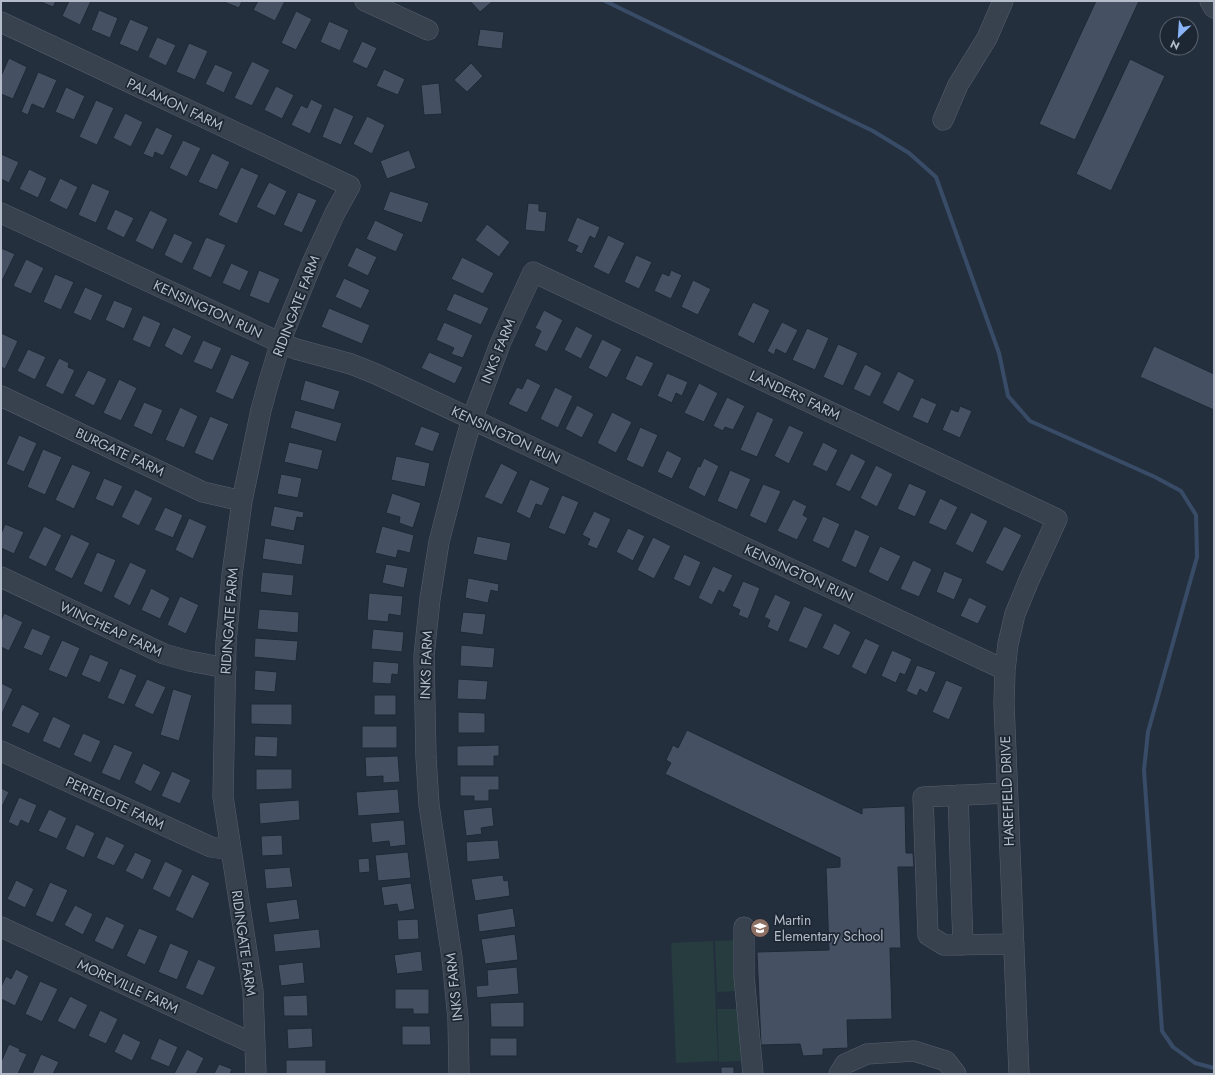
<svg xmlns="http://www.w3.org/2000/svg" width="1215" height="1075" font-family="Jost,sans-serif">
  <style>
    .green { fill: #263c3f }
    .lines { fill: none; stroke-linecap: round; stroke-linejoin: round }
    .stream { stroke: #394c67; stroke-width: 4 }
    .building { fill: #455162; stroke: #1f2835 }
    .minor-casing { stroke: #565f6c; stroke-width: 21 }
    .minor { stroke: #38414e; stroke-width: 20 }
    .labels { text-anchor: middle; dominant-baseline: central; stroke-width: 3.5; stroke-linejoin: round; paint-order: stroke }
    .street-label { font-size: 14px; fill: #b4bcc9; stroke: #1d2633 }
    .poi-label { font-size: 14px; fill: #b4bcc9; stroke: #1d2633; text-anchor: start }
  </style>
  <rect width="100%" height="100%" fill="#242f3e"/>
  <path class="green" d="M737,940L739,991L717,992L715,941Z
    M713,941L718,1061L676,1063L671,943Z
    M717,1009H739L741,1061L719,1062Z"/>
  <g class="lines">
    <path class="stream" d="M605,1L873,131L909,153L936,177L999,353L1008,396L1030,421L1155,477L1181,491L1196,515L1197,557L1148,732L1144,770L1162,1031L1173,1047L1195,1063L1214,1068"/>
  </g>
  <path class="building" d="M39,1H56L53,7Z
    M69,1H91L80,25L62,16Z
    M222,1H242L239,8Z
    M258,1H285L275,21L253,10Z
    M470,1H493L480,12Z
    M1096,1H1139L1075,140L1039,124Z
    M99,10L118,18L110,38L91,30Z
    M296,11L312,19L296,50L281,43Z
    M130,19L149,27L138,52L119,44Z
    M329,21L349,30L340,51L320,42Z
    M480,29L504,32L502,49L477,46Z
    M157,37L176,45L166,66L148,57Z
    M362,41L377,48L367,69L352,62Z
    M189,43L208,51L195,80L176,72Z
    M9,58L27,67L13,99L1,94V76Z
    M1130,59L1165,76L1111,191L1076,174Z
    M252,61L270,70L252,106L234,98Z
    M471,63L483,76L467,92L454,80Z
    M215,64L233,72L224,93L205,84Z
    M384,69L405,79L398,95L376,86Z
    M38,72L57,80L44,109L32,104L28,115L21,112Z
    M439,83L442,114L424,115L421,85Z
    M276,86L294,95L282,119L264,110Z
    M66,87L85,96L74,120L55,112Z
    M311,99L323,105L310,134L291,125L301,105L307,108Z
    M96,100L114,108L97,145L79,137Z
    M334,107L354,116L341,145L322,137Z
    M125,113L143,122L131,147L113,138Z
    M367,116L385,125L372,154L353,144Z
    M156,127L173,135L163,156L155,152L153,158L143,154Z
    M183,140L201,148L187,177L169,168Z
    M409,150L416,168L387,179L380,161Z
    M212,153L230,162L217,190L198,182Z
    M1,154L19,162L9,183L1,179Z
    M241,167L259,175L237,224L218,215Z
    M29,169L47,178L38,198L19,189Z
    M60,178L78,187L67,210L49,201Z
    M269,182L287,191L275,216L256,207Z
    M92,183L110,191L96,223L78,215Z
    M390,191L429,203L422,223L383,210Z
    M298,192L317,200L302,233L283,225Z
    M528,203L539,204V211L547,212L545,232L525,230Z
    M115,209L134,218L124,238L106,229Z
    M150,210L168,219L153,250L135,241Z
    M577,217L600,227L595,239L590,236L582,254L575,251L578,246L567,241Z
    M375,220L404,234L396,252L366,239Z
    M487,224L510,242L499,257L475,240Z
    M174,233L193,242L182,264L164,255Z
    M608,235L625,243L609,275L593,267Z
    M206,237L226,245L211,278L192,269Z
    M356,247L377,257L368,276L347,266Z
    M1,248L15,254L1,283Z
    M636,255L652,262L639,289L624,282Z
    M462,257L494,273L483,294L451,279Z
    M26,259L44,268L31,294L13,286Z
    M231,263L249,271L240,291L222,283Z
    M259,270L280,279L269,304L249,296Z
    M671,270L682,275L671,299L654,291L662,273L669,276Z
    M55,274L74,282L61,310L43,302Z
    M344,278L370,290L361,309L335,297Z
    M693,280L711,289L698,315L681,307Z
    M85,287L103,295L91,321L73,313Z
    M454,293L489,308L481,325L446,310Z
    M114,300L133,308L124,329L105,320Z
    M753,302L770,310L754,344L737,335Z
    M329,308L370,325L362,344L321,327Z
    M544,310L563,320L547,352L534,346L541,331L535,328Z
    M143,315L161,323L150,348L132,340Z
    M444,322L473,335L463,358L451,354L454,348L436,340Z
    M782,322L798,330L786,354L776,349L774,355L767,351Z
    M576,326L593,335L581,359L564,350Z
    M173,327L192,336L182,356L164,346Z
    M807,328L829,338L815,370L792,360Z
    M1,333L18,341L5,369L1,367Z
    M602,339L622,349L607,378L588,368Z
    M203,340L222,348L212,370L193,362Z
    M838,344L858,353L843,386L823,377Z
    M1154,346L1214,374V410L1140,377Z
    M28,349L46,357L35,380L17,371Z
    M429,352L463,367L455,384L421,368Z
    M231,354L250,362L233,400L215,392Z
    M636,355L654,363L642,387L625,379Z
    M59,358L69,363L68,367L75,370L63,395L45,386Z
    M865,364L882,373L870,397L853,389Z
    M88,370L107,379L94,406L74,396Z
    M898,371L915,380L899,412L882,403Z
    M667,373L688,382L682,396L676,393L672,403L657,396Z
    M527,378L541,385L527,413L508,404L517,387L522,389Z
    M119,379L137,388L121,421L103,413Z
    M305,380L340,391L334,410L300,400Z
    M699,383L718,393L704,422L684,413Z
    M555,387L573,396L558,428L540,419Z
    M727,397L745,406L733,430L725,427L723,431L713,426Z
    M921,397L937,404L928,424L912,417Z
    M144,402L163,410L152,435L133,426Z
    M577,405L594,414L582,438L565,429Z
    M960,406L972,411L960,438L942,430L951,409L958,412Z
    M180,407L198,416L184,448L165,440Z
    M295,410L342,423L336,442L290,428Z
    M757,411L774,419L757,457L740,450Z
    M612,412L632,422L616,453L597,443Z
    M210,416L229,424L213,461L194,453Z
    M789,425L804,432L789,464L774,456Z
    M421,426L440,433L433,452L414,445Z
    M640,427L658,435L643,468L626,460Z
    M19,435L37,443L24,472L6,464Z
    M289,442L323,450L318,470L284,462Z
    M823,442L838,450L827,472L812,465Z
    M43,449L62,457L45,495L27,487Z
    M667,450L682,458L672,479L657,472Z
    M851,453L866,461L850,492L835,485Z
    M396,456L430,463L425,487L391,480Z
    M704,458L719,466L705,497L688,488L698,466L700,467Z
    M501,463L518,472L502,505L484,497Z
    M72,464L91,472L74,509L55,500Z
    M876,465L893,474L877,507L860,498Z
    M730,470L751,479L737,510L717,501Z
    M281,474L302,478L298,498L277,494Z
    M104,478L123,486L113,507L95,499Z
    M530,479L550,488L542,506L536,504L530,519L516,512Z
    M909,483L927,491L915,517L897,509Z
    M763,484L781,491L766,524L749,516Z
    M135,489L153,498L139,526L121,517Z
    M392,493L421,503L413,528L399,523L400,517L386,513Z
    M562,495L579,502L565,535L548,528Z
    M940,498L958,507L946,531L928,523Z
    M793,499L807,506L803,515L808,518L797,540L777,531Z
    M274,506L304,512L303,518L297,517L294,531L270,526Z
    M165,507L183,515L173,538L154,530Z
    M594,511L611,519L597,549L587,545L590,539L582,535Z
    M971,512L988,521L973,553L955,544Z
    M823,516L840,524L829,549L812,541Z
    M189,518L207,526L193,559L175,550Z
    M5,524L24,532L14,554L1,548V534Z
    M44,526L62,535L46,567L28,558Z
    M382,526L414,535L410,553L398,550L396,558L375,553Z
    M1004,526L1022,535L1003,572L985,563Z
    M628,528L645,536L633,561L616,552Z
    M855,529L870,536L856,568L841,561Z
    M71,534L90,543L72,579L54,570Z
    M477,536L511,543L507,561L473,554Z
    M653,537L671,546L654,579L637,570Z
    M265,538L305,545L302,565L262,559Z
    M880,546L901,556L888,582L868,572Z
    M97,552L116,560L102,593L83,584Z
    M684,554L701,562L690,587L673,579Z
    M913,560L932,569L919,597L900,589Z
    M130,562L147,570L130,606L113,597Z
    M386,564L408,568L404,588L382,583Z
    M713,566L733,575L724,593L719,590L712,605L698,598Z
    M944,571L963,579L954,600L936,592Z
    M262,572L294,575L292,596L260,592Z
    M468,578L499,584L498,592L491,590L488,603L465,598Z
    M743,581L760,588L748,619L738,615L740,610L732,606Z
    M151,588L170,598L160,619L141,610Z
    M369,593L403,596L401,616L389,614L388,622L367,620Z
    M775,594L791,602L778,632L767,627L770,620L764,617Z
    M180,596L199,605L186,634L167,625Z
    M969,597L987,606L978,624L960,616Z
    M804,606L823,614L807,649L788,641Z
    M259,609L299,612L298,633L257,629Z
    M463,612L486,614L483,635L460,632Z
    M4,613L23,622L9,651L1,647V621Z
    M834,623L851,632L839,656L822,648Z
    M32,628L51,636L42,656L23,648Z
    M373,629L404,632L402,652L371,649Z
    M255,638L298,641L296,661L254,657Z
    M865,638L880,645L866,675L851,667Z
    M62,640L80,648L67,678L48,670Z
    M461,645L495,648L493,668L460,666Z
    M892,650L912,659L905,675L900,673L896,683L881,676Z
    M90,654L109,662L100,683L81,675Z
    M373,661L399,663L398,675L392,674L391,684L372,683Z
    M917,665L936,672L927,693L920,689L917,696L906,691Z
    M120,668L137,675L124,705L107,698Z
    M255,670L277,672L275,692L254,690Z
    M147,679L166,687L153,715L134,706Z
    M458,679L488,681L486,700L457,699Z
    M946,680L963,687L949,720L932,712Z
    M1,683L13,689L1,716Z
    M173,689L192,695L179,741L160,735Z
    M374,695H396V715H374Z
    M22,704L40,713L29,734L11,726Z
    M251,704H292V725L251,724Z
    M458,712L485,713V733H458Z
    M53,716L71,725L60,749L42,741Z
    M362,726H397V748H362Z
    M687,730L862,814V808L905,806L906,853H913L914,867H898L901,948H890L892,1019L847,1020L848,1048L823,1049V1055L803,1056L800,1044L761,1045L757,952L829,950L826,868L840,867V858L665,774L671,763L666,760L673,745L678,748Z
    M83,733L101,741L91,763L73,755Z
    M255,736L278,737L277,757L254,756Z
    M114,744L133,752L120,781L101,773Z
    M499,745V756H494V766H457V746Z
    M398,756L400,782L383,783V776L366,777L365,757Z
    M143,763L161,772L151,792L134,783Z
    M256,769H292V789L256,790Z
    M172,771L191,780L180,804L161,796Z
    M460,776H499V790H489V801H474V796H460Z
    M1,788L9,792L1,809Z
    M398,789L400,813L358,816L356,792Z
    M19,797L37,805L29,824L21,820L18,827L8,822Z
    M299,800L300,820L260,824L259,803Z
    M492,807L494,826L481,828L482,834L466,836L463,810Z
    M49,809L67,818L57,839L38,831Z
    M404,820L406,845L390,847L389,841L372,843L370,823Z
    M76,824L95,833L84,858L65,849Z
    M282,835L283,855L262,856L261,836Z
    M106,836L125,845L114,866L96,858Z
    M498,840L500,859L467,862L466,842Z
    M135,852L152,860L143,880L125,871Z
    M408,852L411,878L378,881L375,855Z
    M369,858L370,872L359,873L358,859Z
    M165,861L183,870L170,898L152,889Z
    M290,867L293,887L266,889L264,869Z
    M192,874L210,883L193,919L175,910Z
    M503,875L504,881L508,880L510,896L475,901L471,879Z
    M16,880L34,889L25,908L7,899Z
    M50,882L68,890L53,923L35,915Z
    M411,883L415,909L399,912L397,904L384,906L381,887Z
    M297,899L300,919L269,923L266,903Z
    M75,905L93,914L83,935L64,925Z
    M513,908L516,927L479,932L477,914Z
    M106,916L125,925L113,950L94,941Z
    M418,919L419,939L398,940L397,920Z
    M139,928L158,936L145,965L126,956Z
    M319,929L321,948L275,952L273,934Z
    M515,934L518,960L485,964L481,939Z
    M170,943L189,951L177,980L158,972Z
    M421,951L423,971L397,974L394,955Z
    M198,959L216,967L203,996L185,988Z
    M303,962L305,983L281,986L278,965Z
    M517,967L519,994L477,998L476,986L488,985L487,970Z
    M16,969L29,976L15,1006L1,999V987L6,976L11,979Z
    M40,981L58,989L42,1022L25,1014Z
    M395,989H429V1014H413V1009H395Z
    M307,995L308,1016H284L283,996Z
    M70,996L88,1005L75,1030L57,1021Z
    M524,1002V1027H491L490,1003Z
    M100,1010L118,1019L106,1044L88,1036Z
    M402,1026H430L431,1045H402Z
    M312,1028L313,1047L288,1049L287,1029Z
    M123,1033L141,1042L132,1061L114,1052Z
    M159,1038L178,1047L169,1067L150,1059Z
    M490,1038H517V1056H490Z
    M9,1044L20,1049L19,1051L27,1054L18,1074H1V1062Z
    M187,1049L204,1058L196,1074H174Z
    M41,1054L59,1062L53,1074H32Z
    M286,1060H326V1074H286Z
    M219,1064L232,1069L230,1074H214Z
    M721,1067H734V1074H721Z"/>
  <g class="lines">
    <g class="minor-casing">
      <path id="minor" d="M365,1L428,30
        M1210,1L1214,8
        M1,22L350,186L335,213L313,261L284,332L269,381L261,410L242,501L232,575L226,643L223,797L253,991L256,1074
        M943,120L958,85L987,38L1003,1
        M1,213L281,343L296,349L351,364L376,374L1005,670
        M1,396L203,492L242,501
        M1,577L164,654L189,661L226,668
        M1,751L211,847L230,850
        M1007,793L923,797L928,935L944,945L1014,944
        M958,795L963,945
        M1,927L254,1044
        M744,927V976L753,1074
        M459,1074L458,1019L452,958L429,805L426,757L424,656L430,599L439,542L459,464L472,419L500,344L533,272L1057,519L1029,580L1015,614L1008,644L1005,670L1004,703L1019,1074
        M839,1074L845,1064L867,1054L914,1051L946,1061L956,1074"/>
    </g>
    <use href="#minor" class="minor"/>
  </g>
  <defs>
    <g id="school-disc" transform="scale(1)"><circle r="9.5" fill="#8d6e63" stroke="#1d2633"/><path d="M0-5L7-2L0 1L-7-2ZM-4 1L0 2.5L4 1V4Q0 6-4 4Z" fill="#fff"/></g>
  </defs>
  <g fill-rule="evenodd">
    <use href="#school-disc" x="760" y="928"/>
  </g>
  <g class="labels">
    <g class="street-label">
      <text transform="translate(175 104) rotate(25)">PALAMON FARM</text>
      <text transform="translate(296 306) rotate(-69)">RIDINGATE FARM</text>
      <text transform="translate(208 309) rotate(25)">KENSINGTON RUN</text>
      <text transform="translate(498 351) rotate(-68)">INKS FARM</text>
      <text transform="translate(795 395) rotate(25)">LANDERS FARM</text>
      <text transform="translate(506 435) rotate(25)">KENSINGTON RUN</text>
      <text transform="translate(120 452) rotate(25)">BURGATE FARM</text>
      <text transform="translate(799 573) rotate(25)">KENSINGTON RUN</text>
      <text transform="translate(229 621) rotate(-86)">RIDINGATE FARM</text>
      <text transform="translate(111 629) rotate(25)">WINCHEAP FARM</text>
      <text transform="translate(426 665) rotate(-88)">INKS FARM</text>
      <text transform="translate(1007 791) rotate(-92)">HAREFIELD DRIVE</text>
      <text transform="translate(115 803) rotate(25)">PERTELOTE FARM</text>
      <text transform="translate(244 943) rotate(82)">RIDINGATE FARM</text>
      <text transform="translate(128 986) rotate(25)">MOREVILLE FARM</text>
      <text transform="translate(454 987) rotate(-96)">INKS FARM</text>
    </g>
    <g class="poi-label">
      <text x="774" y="920">Martin<tspan x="774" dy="16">Elementary School</tspan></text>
    </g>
  </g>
  <rect width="1215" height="1075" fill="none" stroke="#b4bcc9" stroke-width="4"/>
  <g transform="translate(1179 36) rotate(205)"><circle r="19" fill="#1d2633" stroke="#59626f"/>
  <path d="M0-3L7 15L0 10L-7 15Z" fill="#8ab4f8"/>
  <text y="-6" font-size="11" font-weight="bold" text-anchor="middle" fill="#b4bcc9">N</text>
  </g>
</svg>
